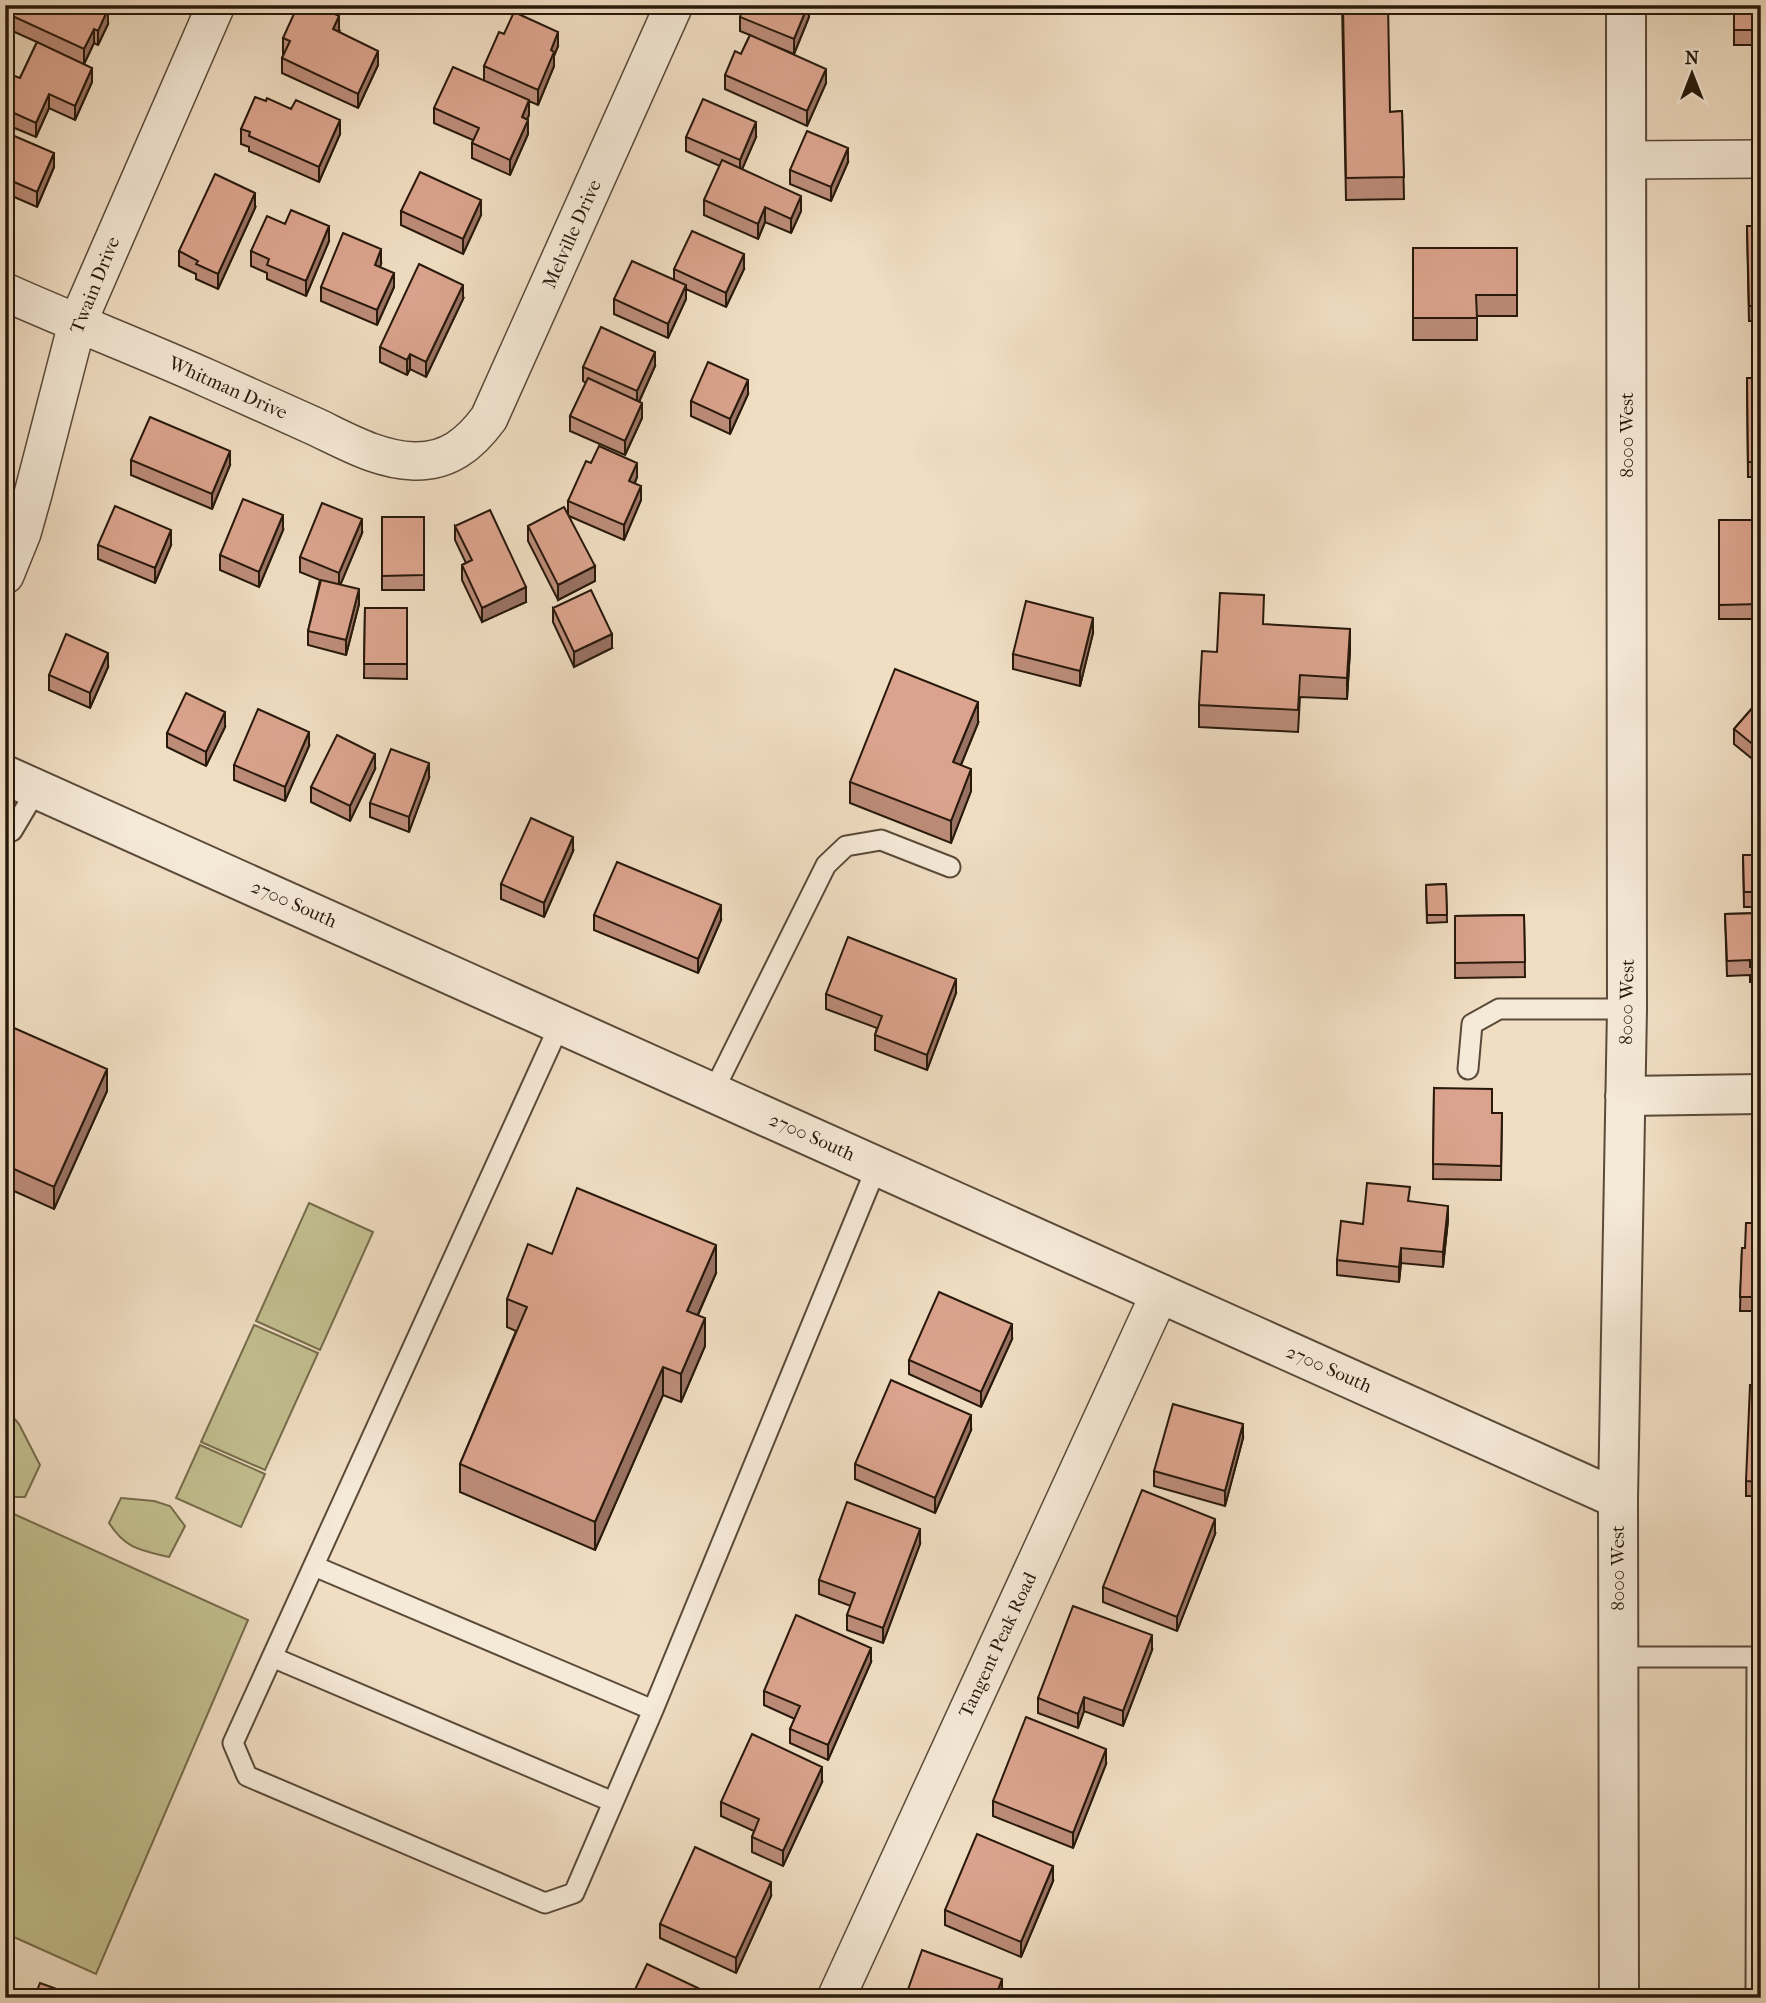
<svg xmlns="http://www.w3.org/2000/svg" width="1766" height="2003" font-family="'IM FELL French Canon',serif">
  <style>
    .green { fill: #c2be8e; stroke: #756c4c; stroke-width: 2 }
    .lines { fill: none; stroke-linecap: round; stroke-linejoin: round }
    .service-casing { stroke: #5a4a39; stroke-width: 23 }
    .minor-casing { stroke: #5a4a39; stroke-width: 40 }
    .tertiary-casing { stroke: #5a4a39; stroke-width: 42 }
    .service { stroke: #f5e9d7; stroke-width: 19 }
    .minor { stroke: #f5e9d7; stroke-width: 37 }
    .tertiary { stroke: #f5e9d7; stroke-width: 38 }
    .wall { fill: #bc8c79; stroke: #28190b; stroke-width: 2 }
    .shaded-wall { fill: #997263; stroke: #28190b; stroke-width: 2 }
    .building { fill: #dba38d; stroke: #28190b; stroke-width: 2 }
    .labels { text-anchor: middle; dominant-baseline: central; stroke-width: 5; stroke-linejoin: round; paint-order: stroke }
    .street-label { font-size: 19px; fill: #28190b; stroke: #f5e9d7 }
  </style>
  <rect width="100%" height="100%" fill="#f0ddc2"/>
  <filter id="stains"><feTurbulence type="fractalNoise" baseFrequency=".00286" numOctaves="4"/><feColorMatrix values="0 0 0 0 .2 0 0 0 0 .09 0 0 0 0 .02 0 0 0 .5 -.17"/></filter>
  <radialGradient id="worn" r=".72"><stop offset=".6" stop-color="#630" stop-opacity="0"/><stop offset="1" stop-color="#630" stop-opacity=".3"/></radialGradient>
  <path class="green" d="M309,1203L373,1232L320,1350L256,1321Z
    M254,1325L318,1353L265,1470L201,1442Z
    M5,1415L14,1418L19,1424L40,1465L25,1497H5Z
    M200,1445L265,1474L241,1527L176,1498Z
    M121,1498L154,1501L170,1506L185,1526L169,1557C140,1550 126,1549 109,1523Z
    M5,1510L248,1620L96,1974L5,1933Z"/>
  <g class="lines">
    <g class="service-casing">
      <path id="service" d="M5,834L12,831L37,789
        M560,1024L233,1743L247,1776L545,1903L574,1893L653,1710L877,1166
        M1468,1069L1472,1024L1499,1009H1627
        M713,1092L826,865L846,846L881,840L950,867
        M314,1566L653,1710
        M272,1657L613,1802
        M1618,1657H1761
        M1756,1998L1757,1657"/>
    </g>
    <g class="minor-casing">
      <path id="minor" d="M1627,160L1761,159
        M5,292C72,322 140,348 207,378C242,394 278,410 314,426C346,441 378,460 414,461C448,462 470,444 489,418L674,5
        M5,575L22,533L33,494L77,324L216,5
        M836,1998L1160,1293"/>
    </g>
    <g class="tertiary-casing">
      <path id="tertiary" d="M5,775L1618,1499
        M1625,1096L1761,1094
        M1619,1998L1618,1499L1627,1009L1626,5"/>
    </g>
    <use href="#service" class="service"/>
    <use href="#minor" class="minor"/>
    <use href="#tertiary" class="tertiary"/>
  </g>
  <path class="wall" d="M809,5V17L794,54L753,37L826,83L807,126L725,89V75L741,54L750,35L740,31V17Z
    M1342,5L1390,112L1402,111L1404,199L1346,200Z
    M1734,5H1761V45H1734Z
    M8,14L108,24L98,45L94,43L84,64L92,82L75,120L49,108L36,137L5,124V82L20,78L37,42L8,29Z
    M339,31L338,32L378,65L358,108L282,73V58L284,53H283V38Z
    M504,34L558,46L554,56V66L538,105L529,101V115L527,119L528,134L510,175L472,158V143L473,140L434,123V108L484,81V66Z
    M266,101L291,109L340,134L319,182L249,151V147L241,144V129Z
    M5,132L54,167L37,207L5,193Z
    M686,137H756L742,169L801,211L791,233L765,222L758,239L704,215V200L720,166L686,151Z
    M848,162L831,201L790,184V170Z
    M255,208L218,289L196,279V274L179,266V251Z
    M401,211L481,215L463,254L401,225Z
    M285,224L329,241L306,296L267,279V273L251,266V251Z
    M1747,226H1761V321H1749Z
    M1413,248H1517V316H1477V340H1413Z
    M381,264L380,267L394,287L377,325L321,301V287Z
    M674,269H744L726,307L686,289V299L668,338L614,314V299L674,280Z
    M463,299L426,377L410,369L407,375L380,362V347Z
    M655,366L639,402L642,418L625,455L570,431V416L586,383L583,381V367Z
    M1747,378H1761V477H1748Z
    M748,394L730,434L691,416V401Z
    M131,460L230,465L212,509L131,475Z
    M591,463L637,477L635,483L641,500L624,540L569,516L595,581L558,600L528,541V526L568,514V501Z
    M382,517H424V590H382Z
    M1719,520H1761V619H1719Z
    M455,526L526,602L482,622L462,580V565L466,563L455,540Z
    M283,530L259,587L220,570V555Z
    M362,533L340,585L359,604L346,655L308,645V631L320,580L300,572V557Z
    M98,545H171L155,583L98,559Z
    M365,608H407V679L364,678Z
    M553,608L612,648L574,667L553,622Z
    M1264,625L1350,650L1347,699L1300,697L1298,732L1199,727V705L1217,652Z
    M1093,633L1080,686L1013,669V654Z
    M108,667L90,708L49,690V675Z
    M1761,698V766L1734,744V729Z
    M978,723L961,765L971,791L951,843L850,803V782Z
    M225,727L206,766L167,747V733Z
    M309,746L285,801L234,780V765Z
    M375,769L350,821L311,802V787Z
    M429,778L409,832L370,817V803Z
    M573,851L544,917L501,899V884Z
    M1743,855H1761V907H1744Z
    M1446,884L1447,922L1427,923L1426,885Z
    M1761,913V982H1750V975L1727,976L1725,914Z
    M594,915L721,920L698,973L594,930Z
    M1524,915L1525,977L1455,978V916Z
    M956,993L927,1070L875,1050V1035L877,1028L826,1009V994Z
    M5,1024L107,1091L54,1209L5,1187Z
    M1434,1088L1492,1113H1502L1501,1180L1433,1179Z
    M1410,1202L1448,1220L1443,1267L1401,1263L1399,1282L1337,1275V1260L1363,1224Z
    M1761,1223V1311H1740L1742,1248H1745Z
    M552,1254L716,1273L698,1315L705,1346L681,1402L663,1395L595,1550L460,1492V1464L516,1331L507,1327V1299Z
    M1012,1339L981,1407L909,1374V1360Z
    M1761,1385V1496H1746V1481Z
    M971,1430L935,1513L855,1479V1464Z
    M1243,1438L1225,1506L1154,1486V1471Z
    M1215,1534L1177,1631L1103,1602V1587Z
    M920,1544L883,1643L847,1630V1615L851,1606L819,1594V1580Z
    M1152,1650L1123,1726L1084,1711L1078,1728L1038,1713V1698Z
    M871,1662L828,1760L790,1743V1729L795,1719L764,1705V1691Z
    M1106,1764L1073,1848L993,1816V1801Z
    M822,1782L783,1866L752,1852V1837L754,1831L721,1816V1802Z
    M1053,1881L1021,1957L945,1925V1910Z
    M771,1896L736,1973L660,1938V1924Z"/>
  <path class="shaded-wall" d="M808,5H809V17L794,54V39Z
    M108,9V24L98,45V31Z
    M339,16V31L333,44V29Z
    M94,29V43L84,64V49Z
    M558,32V46L554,56V66L538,105V90L551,50Z
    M378,51V65L358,108V94Z
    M92,68V82L75,120V106Z
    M826,69V83L807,126V111Z
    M49,94V108L36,137V123Z
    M529,100V115L522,131V117Z
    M340,120V134L319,182V167Z
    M528,120V134L510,175V160Z
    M756,122V137L740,174V160Z
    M848,148V162L831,201V187Z
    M54,153V167L37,207V192Z
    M255,193V208L218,289V274Z
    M801,196V211L791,233V219Z
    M481,200V215L463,254V239Z
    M765,207V222L758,239V224Z
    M329,226V241L306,296V281Z
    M381,249V264L375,279V265Z
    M744,254V269L726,307V293Z
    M394,273V287L377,325V310Z
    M463,285V299L426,377V362Z
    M686,285V299L668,338V324Z
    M655,352V366L637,406V391Z
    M410,354V369L407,375V360Z
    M748,380V394L730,434V419Z
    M642,403V418L625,455V441Z
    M230,451V465L212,509V494Z
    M637,463V477L629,496V481Z
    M641,486V500L624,540V525Z
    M283,515V530L259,587V572Z
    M362,519V533L339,588V573Z
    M171,530V545L155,583V568Z
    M595,566V581L558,600V585Z
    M526,587V602L482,622V608Z
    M359,589V604L346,655V640Z
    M1093,618V633L1080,686V671Z
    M1350,629V650L1347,699V678Z
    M612,634V648L574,667V652Z
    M108,653V667L90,708V693Z
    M978,702V723L953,784V762Z
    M225,712V727L206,766V752Z
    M309,732V746L285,801V787Z
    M375,754V769L350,821V806Z
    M429,763V778L409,832V817Z
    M971,769V791L951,843V821Z
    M573,837V851L544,917V903Z
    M721,905V920L698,973V959Z
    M956,979V993L927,1070V1055Z
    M107,1069V1091L54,1209V1187Z
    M1448,1206V1220L1443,1267V1252Z
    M716,1245V1273L687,1339V1311Z
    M1401,1248V1263L1399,1282V1267Z
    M705,1318V1346L681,1402V1374Z
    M1012,1324V1339L981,1407V1392Z
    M663,1367V1395L595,1550V1522Z
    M971,1415V1430L935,1513V1498Z
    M1243,1424V1438L1225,1506V1491Z
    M1215,1519V1534L1177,1631V1617Z
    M920,1529V1544L883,1643V1628Z
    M1152,1635V1650L1123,1726V1711Z
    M871,1648V1662L828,1760V1745Z
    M1084,1697V1711L1078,1728V1714Z
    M1106,1749V1764L1073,1848V1833Z
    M822,1767V1782L783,1866V1851Z
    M1053,1866V1881L1021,1957V1942Z
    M771,1882V1896L736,1973V1958Z
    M13,1948V1969L5,1989V1968Z
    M1002,1979V1994L1000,1998H995Z"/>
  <path class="building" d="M12,5H99L108,9L98,31L94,29L84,49L8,14Z
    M298,5H316L339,16L333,29L378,51L358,94L282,58L290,41L283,38Z
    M744,5H808L794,39L740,17Z
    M1343,5H1388L1390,112L1402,111L1404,177L1346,178Z
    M1734,5H1761V30H1734Z
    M514,12L558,32L551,50L554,52L538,90L484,66L499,32L504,34Z
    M750,35L826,69L807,111L725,75L735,51L741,54Z
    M37,42L92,68L75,106L49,94L36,123L5,109V82L9,74L20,78Z
    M453,67L529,100L522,117L528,120L510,160L472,143L479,128L434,108Z
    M255,97L266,101L267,98L291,109L296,100L340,120L319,167L249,136L250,132L241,129Z
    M703,99L756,122L740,160L686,137Z
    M807,131L848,148L831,187L790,170Z
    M5,132L54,153L37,192L5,178Z
    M722,160L801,196L791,219L765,207L758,224L704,200Z
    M420,172L481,200L463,239L401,211Z
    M215,174L255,193L218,274L196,264L198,261L179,251Z
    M291,210L329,226L306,281L267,265L269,259L251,251L267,216L285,224Z
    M1747,226H1761V306H1749Z
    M692,231L744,254L726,293L674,269Z
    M343,233L381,249L375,265L394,273L377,310L321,287Z
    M1413,248H1517V295H1476L1477,318H1413Z
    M632,261L686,285L668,324L614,299Z
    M419,264L463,285L426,362L410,354L407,360L380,347Z
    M601,327L655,352L637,391L583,367Z
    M708,362L748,380L730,419L691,401Z
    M588,378L642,403L625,441L570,416Z
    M1747,378H1761V462H1748Z
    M150,417L230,451L212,494L131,460Z
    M599,446L637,463L629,481L641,486L624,525L568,501L586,461L591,463Z
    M243,499L283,515L259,572L220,555Z
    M322,503L362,519L339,573L300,557Z
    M115,506L171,530L155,568L98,545Z
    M564,507L595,566L558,585L528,526Z
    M490,510L526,587L482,608L462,565L472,560L455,526Z
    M382,517H424V575L382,576Z
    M1719,520H1761V604L1719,605Z
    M321,580L359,589L346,640L308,631Z
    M591,590L612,634L574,652L553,608Z
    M1220,593L1264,595L1263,624L1350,629L1347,678L1300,675L1298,710L1199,705L1202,651L1217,652Z
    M1026,601L1093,618L1080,671L1013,654Z
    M365,608H407V664H364Z
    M66,634L108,653L90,693L49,675Z
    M895,669L978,702L953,762L971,769L951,821L850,782Z
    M186,693L225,712L206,752L167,733Z
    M1761,698V751L1734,729Z
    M258,709L309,732L285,787L234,765Z
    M337,735L375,754L350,806L311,787Z
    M391,749L429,763L409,817L370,803Z
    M531,818L573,837L544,903L501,884Z
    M1743,855H1761V892H1744Z
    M617,862L721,905L698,959L594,915Z
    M1446,884L1447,915H1427L1426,885Z
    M1761,913V967H1750V960L1727,961L1725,914Z
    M1524,915L1525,962L1455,963V916Z
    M848,937L956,979L927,1055L875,1035L882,1016L826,994Z
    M5,1024L107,1069L54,1187L5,1165Z
    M1434,1088L1492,1089V1113H1502L1501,1166L1433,1164Z
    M1367,1183L1410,1187L1408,1201L1448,1206L1443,1252L1401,1248L1399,1267L1337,1260L1341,1221L1363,1224Z
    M577,1188L716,1245L687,1311L705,1318L681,1374L663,1367L595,1522L460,1464L527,1307L507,1299L528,1244L552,1254Z
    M1746,1223H1761V1297H1740L1742,1248H1745Z
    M939,1292L1012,1324L981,1392L909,1360Z
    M891,1380L971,1415L935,1498L855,1464Z
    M1750,1385H1761V1482L1746,1481Z
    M1173,1404L1243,1424L1225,1491L1154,1471Z
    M1142,1490L1215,1519L1177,1617L1103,1587Z
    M847,1502L920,1529L883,1628L847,1615L855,1593L819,1580Z
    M1073,1606L1152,1635L1123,1711L1084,1697L1078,1714L1038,1698Z
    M796,1615L871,1648L828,1745L790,1729L800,1706L764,1691Z
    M1026,1717L1106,1749L1073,1833L993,1801Z
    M752,1734L822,1767L783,1851L752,1837L759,1819L721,1802Z
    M977,1834L1053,1866L1021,1942L945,1910Z
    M695,1847L771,1882L736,1958L660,1924Z
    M5,1944L13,1948L5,1968Z
    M922,1950L1002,1979L995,1998H905Z
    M647,1964L719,1998H631Z
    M40,1983L81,1998H34Z"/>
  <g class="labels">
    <g class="street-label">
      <text transform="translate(572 234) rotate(-66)">Melville Drive</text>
      <text transform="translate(95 285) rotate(-68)">Twain Drive</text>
      <text transform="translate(228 388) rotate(24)">Whitman Drive</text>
      <text transform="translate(1627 435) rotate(-90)">8000 West</text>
      <text transform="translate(294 904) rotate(24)">2700 South</text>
      <text transform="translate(1627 1002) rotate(-89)">8000 West</text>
      <text transform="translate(812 1137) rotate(24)">2700 South</text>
      <text transform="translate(1329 1369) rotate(24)">2700 South</text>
      <text transform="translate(1618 1568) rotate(-90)">8000 West</text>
      <text transform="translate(998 1645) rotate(-65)">Tangent Peak Road</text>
    </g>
  </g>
  <rect width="1766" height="2003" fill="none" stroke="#f0ddc2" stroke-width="28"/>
  <rect x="7" y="7" width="1752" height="1989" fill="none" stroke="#28190b" stroke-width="3.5"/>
  <rect x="14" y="14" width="1738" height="1975" fill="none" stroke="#28190b" stroke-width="2"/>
  <g transform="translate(1692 74)" stroke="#f5e9d7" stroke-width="5" paint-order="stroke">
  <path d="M0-5L12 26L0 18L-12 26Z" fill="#28190b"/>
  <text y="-10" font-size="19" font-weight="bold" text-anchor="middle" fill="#28190b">N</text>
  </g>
  <rect width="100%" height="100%" filter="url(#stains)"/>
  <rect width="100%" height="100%" fill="url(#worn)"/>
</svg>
